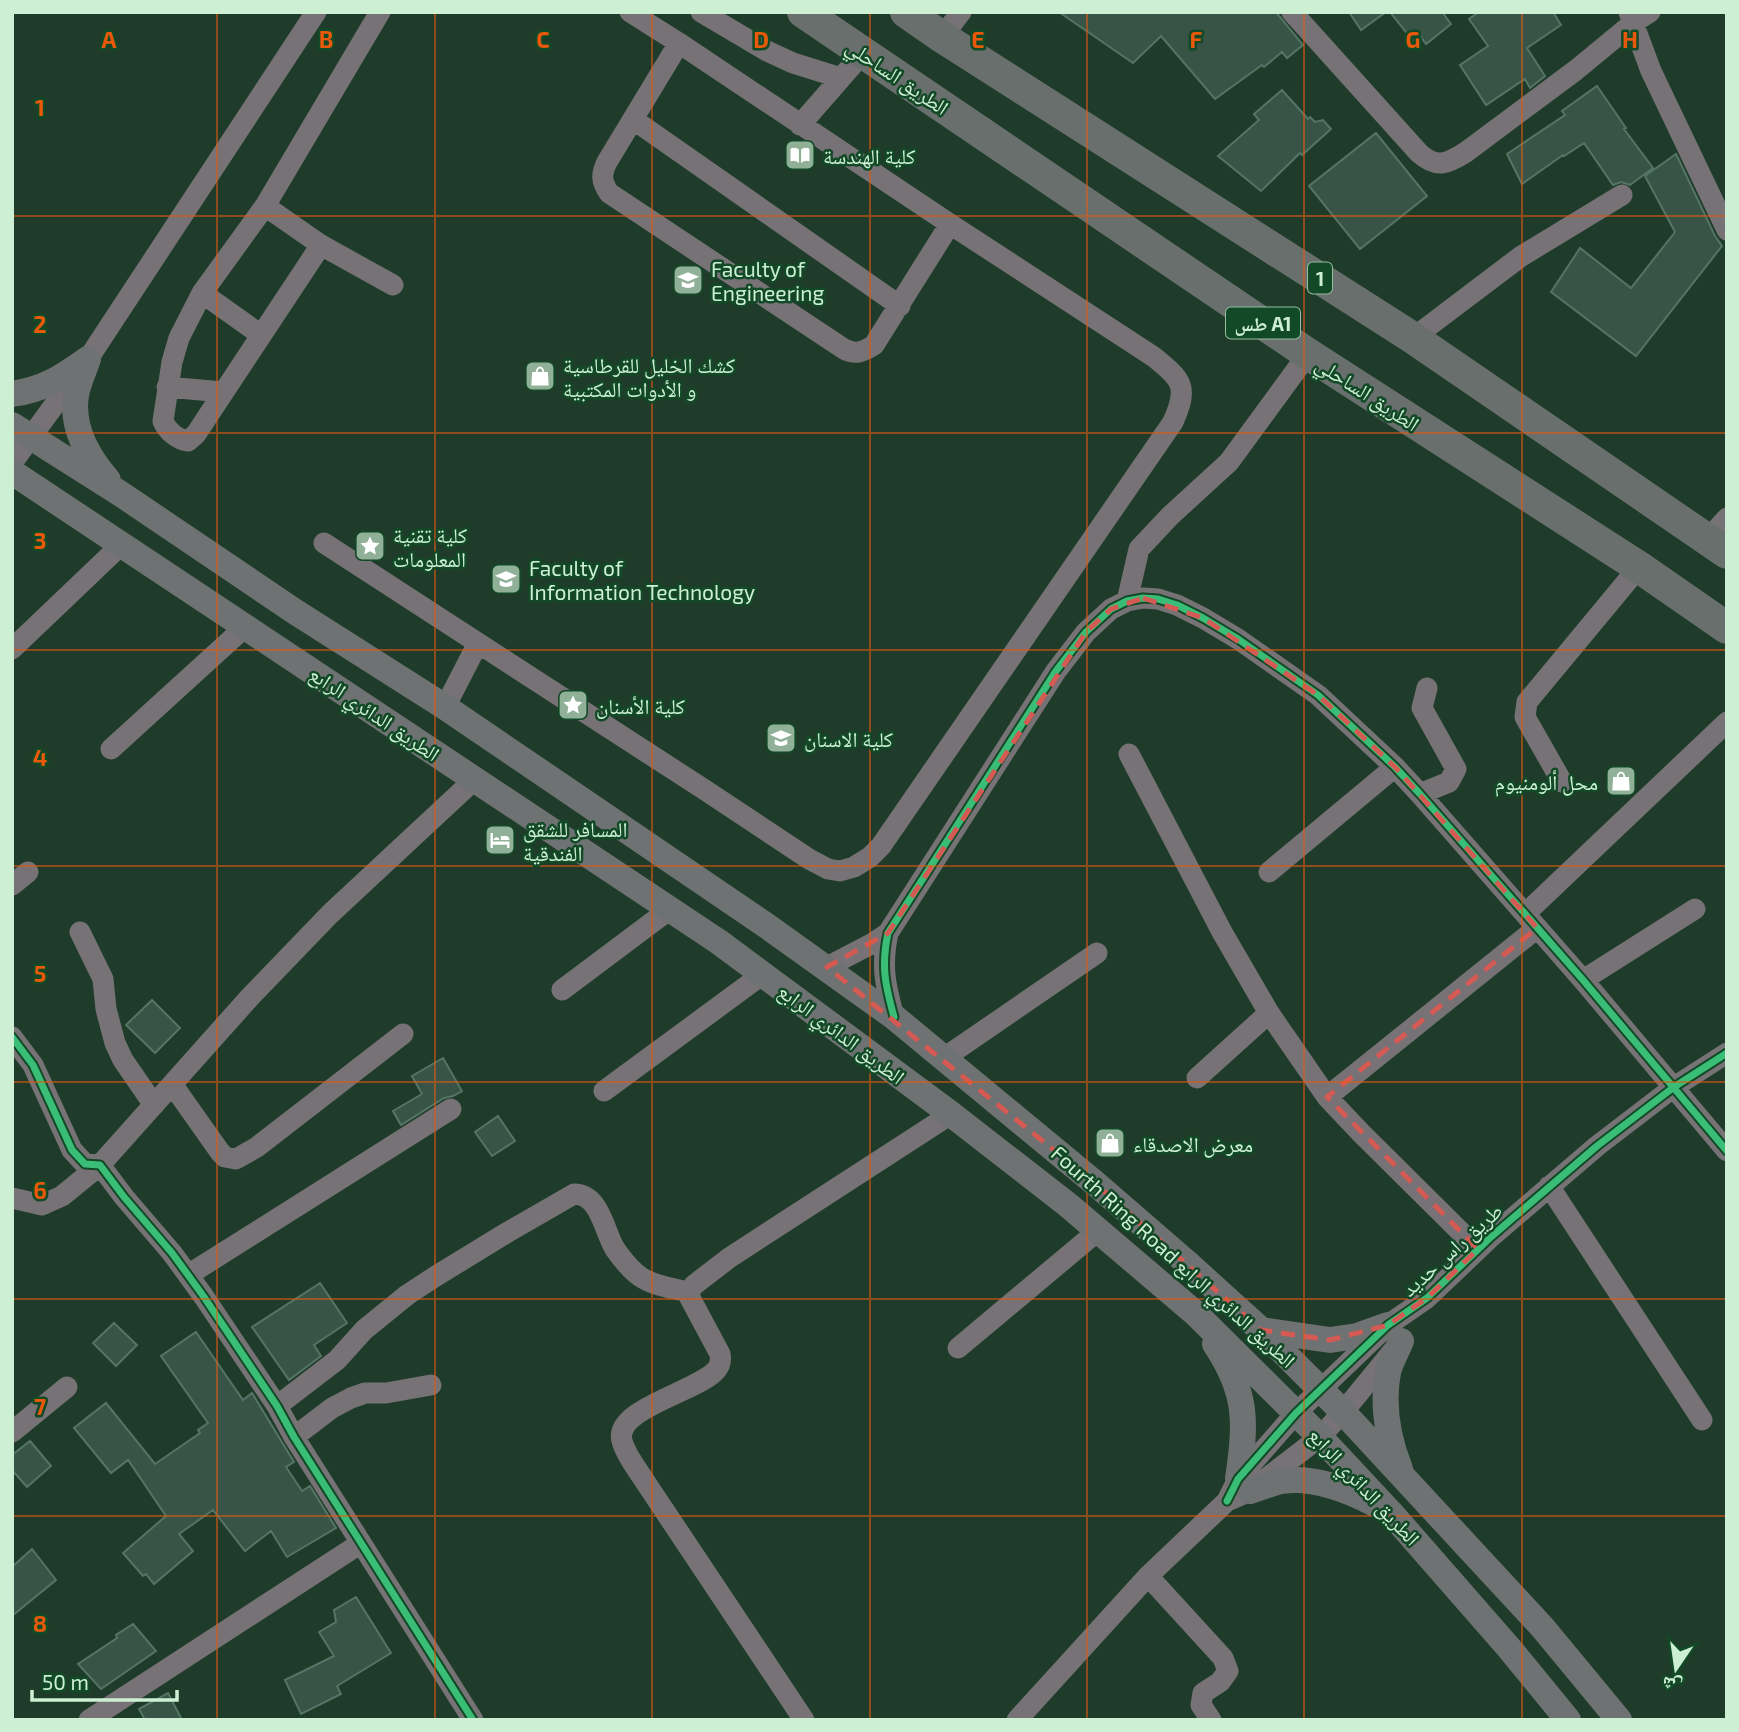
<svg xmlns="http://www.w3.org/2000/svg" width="1739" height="1732" font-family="'Exo 2','Noto Naskh Arabic',sans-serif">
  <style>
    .building { fill: #385446; stroke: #547466; stroke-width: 2 }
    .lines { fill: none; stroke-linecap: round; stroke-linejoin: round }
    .minor { stroke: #767276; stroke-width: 21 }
    .major { stroke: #6f7272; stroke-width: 26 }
    .highway { stroke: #696f6d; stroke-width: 32 }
    .cycleway-casing { stroke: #124926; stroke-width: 11 }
    .cycleway { stroke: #3abd76; stroke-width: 7 }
    .marked { fill: none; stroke: #d45a53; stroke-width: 5; stroke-dasharray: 14 9; stroke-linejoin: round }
    .grid { fill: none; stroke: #e8590c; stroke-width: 2; stroke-opacity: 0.55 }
    .labels { text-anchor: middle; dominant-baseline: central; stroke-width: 5; stroke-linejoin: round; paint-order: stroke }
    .shield { fill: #124926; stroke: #95bda0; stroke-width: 2 }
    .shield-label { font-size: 19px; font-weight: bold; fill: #cdefd4 }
    .street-label { font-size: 21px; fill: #cdefd4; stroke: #124926 }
    .poi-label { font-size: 21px; fill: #cdefd4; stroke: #124926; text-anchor: start }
    .grid-label { font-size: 23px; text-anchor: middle; font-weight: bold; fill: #e8590c; stroke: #124926; stroke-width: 5; stroke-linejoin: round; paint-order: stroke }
  </style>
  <rect width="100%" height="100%" fill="#1f3c2a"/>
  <path class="building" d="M1059,12H1276L1303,45L1287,58L1282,52L1264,67L1262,65L1215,99L1161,36L1133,63Z
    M1349,12H1386L1361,30Z
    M1390,12H1442L1451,24L1426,44L1420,36L1413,41Z
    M1479,12H1553L1561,25L1527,48L1545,76L1530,88L1525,79L1486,105L1460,65L1488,46L1469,19Z
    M1597,86L1626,128L1624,129L1653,168L1630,185L1621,182L1613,185L1584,143L1564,156L1563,155L1522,184L1507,154L1565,115L1562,111Z
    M1282,90L1308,119L1310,117L1315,122L1323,120L1331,129L1302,155L1300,153L1261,191L1218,156L1259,120L1254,114Z
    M1376,133L1427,196L1360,249L1309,186Z
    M1676,154L1715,236L1722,246L1636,356L1551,292L1580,248L1631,288L1675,232L1645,176Z
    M152,1000L180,1028L155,1053L126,1025Z
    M443,1058L462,1091L453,1096L444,1098L401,1125L393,1111L422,1094L412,1076Z
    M498,1116L515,1141L492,1156L475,1132Z
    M320,1283L347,1323L314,1345L321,1356L289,1380L252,1327Z
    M114,1323L137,1345L116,1366L93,1343Z
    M196,1332L243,1400L252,1393L294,1462L286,1467L302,1491L310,1486L336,1528L287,1557L271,1531L245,1551L213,1510L179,1534L193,1551L154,1584L146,1574L143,1576L123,1553L166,1516L128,1460L111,1473L74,1428L106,1403L155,1464L200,1433L198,1430L208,1423L161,1356Z
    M30,1441L51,1466L27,1487L12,1470V1455Z
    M32,1549L56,1580L12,1616V1567Z
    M356,1597L391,1653L337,1686L341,1694L301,1714L285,1680L334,1656L319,1632L336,1622L334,1610Z
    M133,1624L156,1651L101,1689L78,1664L117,1638L116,1635Z
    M168,1693L182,1720H145L139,1709Z"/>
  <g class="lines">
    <path class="minor" d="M380,12L265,206L321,245L393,285
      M701,12L767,51L793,63L841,78L863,53
      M1292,12L1419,153C1437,169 1447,164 1466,152L1576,70L1633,23L1650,12
      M1629,12L1651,71L1727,230
      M942,37L961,12
      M679,43L607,162C601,174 601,181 609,193L844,349C856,355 863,352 874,345L950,224
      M634,120L900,306
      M800,125L841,78
      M265,206L202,293L179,338L172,362L163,421C167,431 178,440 188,441L196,434L321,245
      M202,293L261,335
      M1413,338L1520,257L1622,195
      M167,387L223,392
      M12,463L88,359L316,12
      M1707,540L1727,518
      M324,543L478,643L445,707
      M1127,601L1139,549L1170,516L1229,462L1308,354
      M478,643L705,790L809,859L828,869L840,871L854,867L870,857L881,846L1173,422C1189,386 1182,380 1154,357L950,224L679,43L630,12
      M12,649L121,545
      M111,749L245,627
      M1129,754L1222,932L1269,1013L1327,1097L1361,1133L1478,1249
      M1562,782L1525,717L1527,702L1639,567
      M1420,794L1449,782L1456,769L1422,708L1427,688
      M1269,872L1395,767
      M12,885L28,872
      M1525,914L1727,722
      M80,932L103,979L106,1009L115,1043L123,1060L154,1105
      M827,967L873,943L888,933
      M1583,980L1695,909
      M562,990L670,909
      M894,1017C885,984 881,966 888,933L1056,671L1086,632L1111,609L1127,601L1143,598L1158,599L1177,605L1203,618L1238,639L1318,695L1395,767L1420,794L1583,980L1727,1151
      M12,1037L33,1065L72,1150L85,1164L100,1165L124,1197L172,1253L204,1297L277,1406L294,1437L473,1720
      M944,1058L1097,953
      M1197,1078L1269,1013
      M172,1084L220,1152L225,1157L236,1159L257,1147L403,1034
      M604,1091L763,974
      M1327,1097L1537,928
      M1549,1186L1702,1420
      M12,1198L42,1205L62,1196L100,1165L250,997L330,914L474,780
      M188,1275L451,1109
      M689,1292L690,1298L720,1354C721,1359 721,1364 717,1369C701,1391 613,1408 622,1441C626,1456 638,1470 646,1483L804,1720
      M689,1292L694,1285L729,1258L951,1114
      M958,1348L1099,1230
      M277,1406L337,1360L364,1330L407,1295L436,1276L508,1232L574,1194C600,1194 604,1231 615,1249C622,1259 635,1275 646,1280C659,1287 676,1289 689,1292
      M12,1432L67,1387
      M294,1437L332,1408L351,1398L365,1393H386L431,1385
      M1227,1501L1238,1479L1296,1413L1388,1325L1427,1298L1492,1236L1597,1146L1674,1087L1727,1053
      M1148,1576L1223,1658L1228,1671L1220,1682L1203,1693L1201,1705L1211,1720
      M89,1720L361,1543
      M1017,1720L1148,1576L1227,1501L1250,1491L1320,1437L1343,1412L1393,1351"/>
    <path class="major" d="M88,359C84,371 78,383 76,395C71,427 88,457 108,480
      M12,394C45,389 61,378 88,359
      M12,425L121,494L294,611L445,707L767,926L894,1017L1096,1184L1186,1262L1261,1330L1343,1412L1543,1628L1619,1720
      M12,472L719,942L951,1114L1068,1205L1195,1313L1320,1437L1391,1513L1509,1648L1568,1720
      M1261,1330L1330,1340L1357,1336L1388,1325
      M1215,1344C1248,1393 1246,1423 1238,1479
      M1400,1469C1388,1439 1382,1405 1388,1372C1391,1361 1397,1351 1401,1341
      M1250,1491C1260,1488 1271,1483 1282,1481C1312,1476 1349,1490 1375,1504"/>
    <path class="highway" d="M803,12L1308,354L1639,567L1727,628
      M906,12L942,37L1413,338L1727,553"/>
    <g class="cycleway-casing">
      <path id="cycleway" d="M894,1017C885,984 881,966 888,933L1056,671L1086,632L1111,609L1127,601L1143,598L1158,599L1177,605L1203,618L1238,639L1318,695L1395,767L1420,794L1583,980L1727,1151
        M12,1037L33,1065L72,1150L85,1164L100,1165L124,1197L172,1253L204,1297L277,1406L294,1437L473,1720
        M1227,1501L1238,1479L1296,1413L1388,1325L1427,1298L1492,1236L1597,1146L1674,1087L1727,1053"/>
    </g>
    <use href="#cycleway" class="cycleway"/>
  </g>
  <path class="marked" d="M1143,598L1203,618L1318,695L1395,767L1537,928L1327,1097L1478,1249L1427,1298L1388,1325L1330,1340L1261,1330L1096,1184L827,967L888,933L1086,632L1111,609Z"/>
  <path class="grid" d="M217,12V1720M435,12V1720M652,12V1720M870,12V1720M1087,12V1720M1304,12V1720M1522,12V1720M12,216H1727M12,433H1727M12,650H1727M12,866H1727M12,1082H1727M12,1299H1727M12,1516H1727"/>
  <defs>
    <g id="library-square" transform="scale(1.575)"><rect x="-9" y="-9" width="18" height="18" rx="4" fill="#90b098" stroke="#124926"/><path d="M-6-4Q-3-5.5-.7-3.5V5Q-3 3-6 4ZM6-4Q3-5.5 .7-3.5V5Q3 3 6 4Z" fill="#fff"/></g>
    <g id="school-square" transform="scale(1.575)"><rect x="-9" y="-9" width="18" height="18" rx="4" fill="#90b098" stroke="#124926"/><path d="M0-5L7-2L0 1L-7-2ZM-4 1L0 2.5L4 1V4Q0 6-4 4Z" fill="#fff"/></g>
    <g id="shop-square" transform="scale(1.575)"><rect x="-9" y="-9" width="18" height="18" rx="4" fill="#90b098" stroke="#124926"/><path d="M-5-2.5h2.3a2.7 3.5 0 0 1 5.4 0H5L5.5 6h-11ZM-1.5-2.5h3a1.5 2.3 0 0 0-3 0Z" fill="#fff"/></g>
    <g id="sight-square" transform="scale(1.575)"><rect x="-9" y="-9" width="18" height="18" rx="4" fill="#90b098" stroke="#124926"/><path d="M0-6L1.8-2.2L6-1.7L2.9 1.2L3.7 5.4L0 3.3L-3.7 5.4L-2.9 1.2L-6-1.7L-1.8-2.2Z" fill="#fff"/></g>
    <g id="university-square" transform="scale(1.575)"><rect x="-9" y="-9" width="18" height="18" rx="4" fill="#90b098" stroke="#124926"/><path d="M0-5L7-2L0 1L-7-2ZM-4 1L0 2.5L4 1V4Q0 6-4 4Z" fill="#fff"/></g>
    <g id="hotel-square" transform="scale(1.575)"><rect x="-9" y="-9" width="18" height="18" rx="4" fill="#90b098" stroke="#124926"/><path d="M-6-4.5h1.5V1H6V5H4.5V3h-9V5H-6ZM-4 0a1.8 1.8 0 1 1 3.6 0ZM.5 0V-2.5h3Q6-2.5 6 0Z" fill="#fff"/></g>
  </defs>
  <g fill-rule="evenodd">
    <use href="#library-square" x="800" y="155"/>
    <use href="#school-square" x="688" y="280"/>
    <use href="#shop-square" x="540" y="376"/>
    <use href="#sight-square" x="370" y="546"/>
    <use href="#school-square" x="506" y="579"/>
    <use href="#sight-square" x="573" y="705"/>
    <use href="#university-square" x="781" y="738"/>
    <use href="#shop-square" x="1621" y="781"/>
    <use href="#hotel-square" x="500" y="840"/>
    <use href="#shop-square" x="1110" y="1143"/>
  </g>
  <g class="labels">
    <g class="shield">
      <rect x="1308" y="262.5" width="24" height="31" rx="5"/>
      <rect x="1226" y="307.5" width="74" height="31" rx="5"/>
    </g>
    <g class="shield-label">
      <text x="1320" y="278">1</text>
      <text x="1263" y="323">طس A1</text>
    </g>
    <g class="street-label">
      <text transform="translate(898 76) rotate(34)">الطريق الساحلي</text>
      <text transform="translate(1368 393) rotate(33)">الطريق الساحلي</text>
      <text transform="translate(375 713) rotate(34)">الطريق الدائري الرابع</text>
      <text transform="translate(842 1033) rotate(37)">الطريق الدائري الرابع</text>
      <text transform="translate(1451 1249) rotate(-42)">طريق راس حديد</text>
      <text transform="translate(1174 1256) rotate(42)">Fourth Ring Road الطريق الدائري الرابع</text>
      <text transform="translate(1365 1486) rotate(47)">الطريق الدائري الرابع</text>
    </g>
    <g class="poi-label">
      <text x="823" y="155">كلية الهندسة</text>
      <text x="711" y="268">Faculty of<tspan x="711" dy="24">Engineering</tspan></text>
      <text x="563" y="364">كشك الخليل للقرطاسية<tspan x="563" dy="24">و الأدوات المكتبية</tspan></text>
      <text x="393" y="534">كلية تقنية<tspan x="393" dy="24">المعلومات</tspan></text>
      <text x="529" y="567">Faculty of<tspan x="529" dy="24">Information Technology</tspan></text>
      <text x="596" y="705">كلية الأسنان</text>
      <text x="804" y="738">كلية الاسنان</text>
      <text x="1598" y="781" text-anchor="end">محل ألومنيوم</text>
      <text x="523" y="828">المسافر للشقق<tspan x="523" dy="24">الفندقية</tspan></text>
      <text x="1133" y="1143">معرض الاصدقاء</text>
    </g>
  </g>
  <g class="grid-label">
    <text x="109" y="48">A</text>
    <text x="326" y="48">B</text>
    <text x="543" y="48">C</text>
    <text x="761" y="48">D</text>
    <text x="978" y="48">E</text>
    <text x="1196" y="48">F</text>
    <text x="1413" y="48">G</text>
    <text x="1630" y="48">H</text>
    <text x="40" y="116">1</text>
    <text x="40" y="333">2</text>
    <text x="40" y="549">3</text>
    <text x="40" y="766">4</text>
    <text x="40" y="982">5</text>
    <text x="40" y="1199">6</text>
    <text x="40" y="1415">7</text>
    <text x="40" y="1632">8</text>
  </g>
  <rect width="1739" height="1732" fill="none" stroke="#cdefd4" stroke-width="28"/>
  <g transform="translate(1676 1669) rotate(193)" stroke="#124926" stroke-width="5" paint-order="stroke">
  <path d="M0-5L12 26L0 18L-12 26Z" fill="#cdefd4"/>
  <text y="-10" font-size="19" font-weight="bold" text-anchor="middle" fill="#cdefd4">ش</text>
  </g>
  <path d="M32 1690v10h145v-10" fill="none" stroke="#cdefd4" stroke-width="3.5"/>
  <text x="42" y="1690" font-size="21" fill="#cdefd4" stroke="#124926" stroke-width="5" paint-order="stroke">50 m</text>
</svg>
